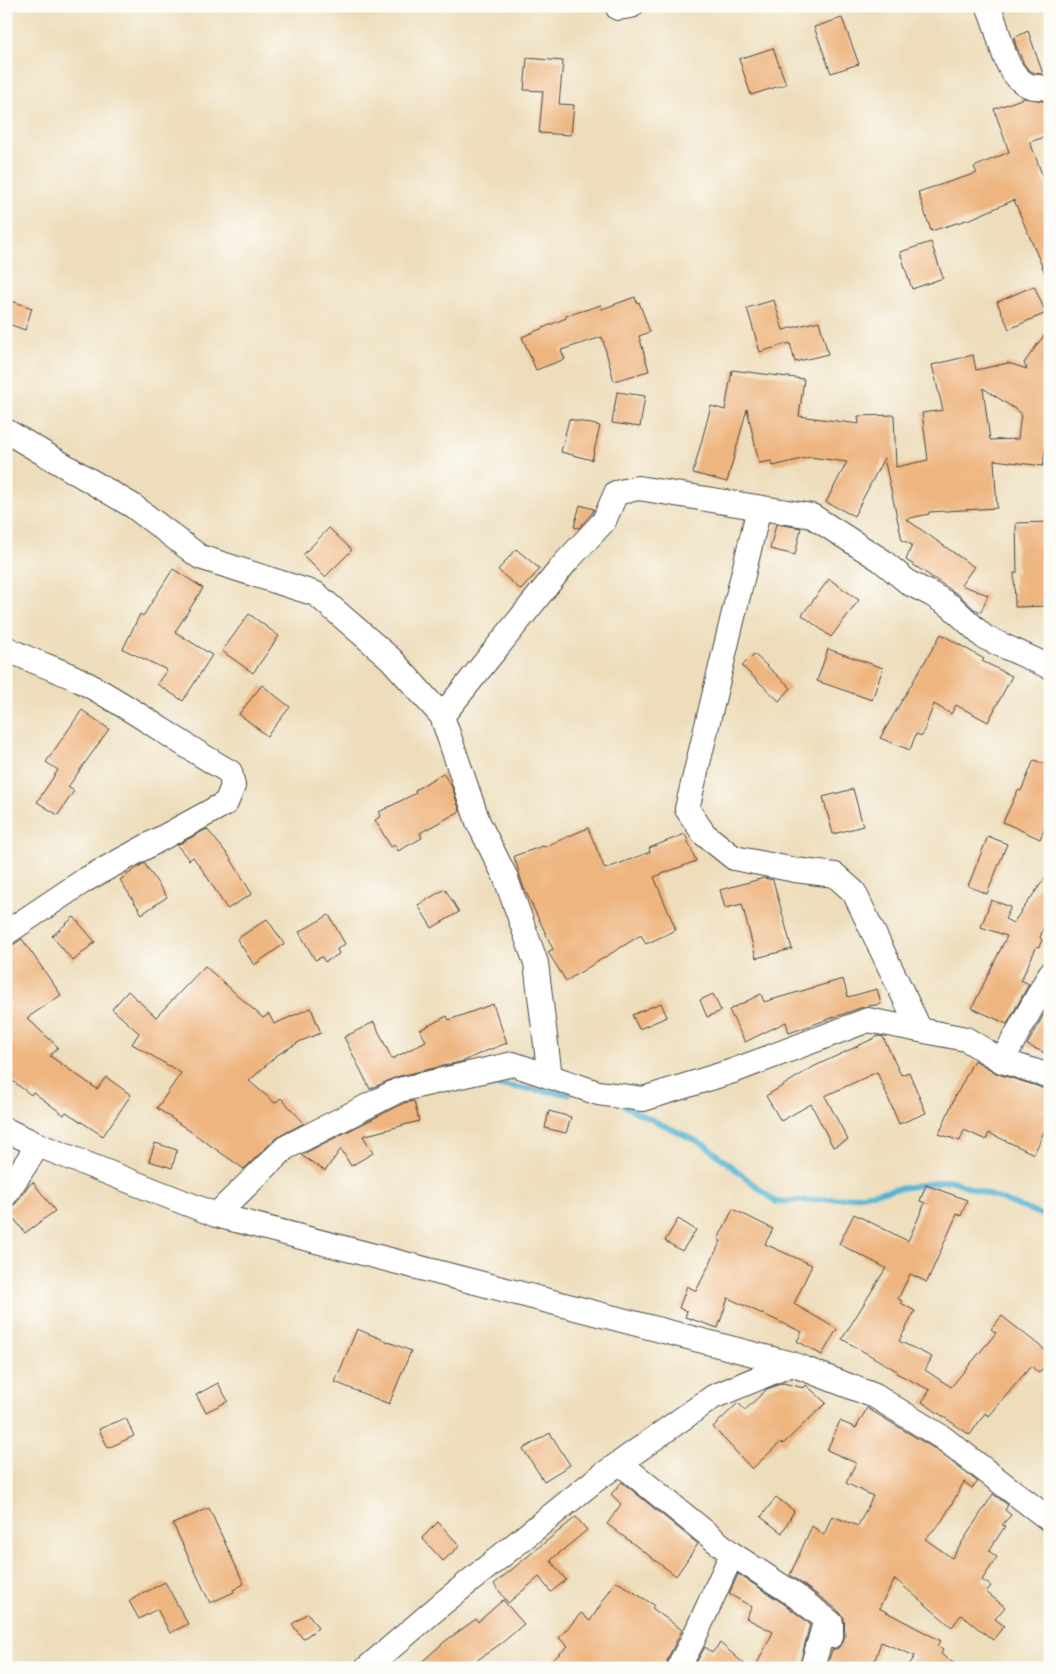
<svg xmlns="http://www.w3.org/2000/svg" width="1056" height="1674" font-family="'Balsamiq Sans',sans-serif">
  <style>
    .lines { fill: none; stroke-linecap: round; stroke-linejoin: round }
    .stream { stroke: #55b3d3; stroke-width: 5.5 }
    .building { fill: #eeb580; fill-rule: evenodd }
    .minor-casing { stroke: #484641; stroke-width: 26 }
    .minor { stroke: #fff; stroke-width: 24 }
  </style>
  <rect width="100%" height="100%" fill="#fdfcf7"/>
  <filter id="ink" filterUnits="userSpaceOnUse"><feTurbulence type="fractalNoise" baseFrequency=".02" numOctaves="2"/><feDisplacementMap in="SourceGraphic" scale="10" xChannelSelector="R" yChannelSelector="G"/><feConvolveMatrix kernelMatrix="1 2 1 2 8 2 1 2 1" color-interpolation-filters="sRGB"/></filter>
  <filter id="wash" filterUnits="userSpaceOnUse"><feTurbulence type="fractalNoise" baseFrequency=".0096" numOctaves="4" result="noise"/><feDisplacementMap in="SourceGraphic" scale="20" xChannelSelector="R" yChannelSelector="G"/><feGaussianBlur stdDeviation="1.12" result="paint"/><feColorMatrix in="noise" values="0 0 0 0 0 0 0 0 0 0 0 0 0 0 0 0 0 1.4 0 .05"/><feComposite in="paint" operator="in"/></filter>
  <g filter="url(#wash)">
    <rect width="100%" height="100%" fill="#edddbb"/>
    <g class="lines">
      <path class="stream" d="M459,1087L506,1086L569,1094
        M624,1106L705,1145L776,1202L844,1198L950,1180L1050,1218"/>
    </g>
    <g id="blocks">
      <path class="building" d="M842,18L859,64L831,73L814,27Z
        M1028,31L1043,74L1035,73L1029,70L1024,64L1016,46L1014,38Z
        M773,48L786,84L751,95L739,59Z
        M527,58L563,61L559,104L574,105L571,135L539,133L543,91L524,90Z
        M1024,98L1050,102V135L1030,142L1050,196V285L1014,200L973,218L931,231L918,192L977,173L974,167L1009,152L994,109Z
        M931,242L943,278L912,289L900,252Z
        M1034,286L1046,313L1009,329L997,302Z
        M635,297L637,303L639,302L650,332L639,336L649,371L614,381L602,337L561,350L565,359L536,370L522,337L566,318V316L601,305L602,309Z
        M6,299L32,308L25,330L6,323Z
        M774,300L783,330L819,321L828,354L795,362L790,343L760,352L747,308Z
        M1050,327V429L1047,434L1043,466L994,460L997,508L929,512V514L906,519L974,567L961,585L988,595L981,612L974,609L959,595L906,560L912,545L902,540L884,458L854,516L826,502L847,462L810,457L773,466L772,461L759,463L747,409L727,482L693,473L711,406L725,410L732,370L804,379L799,416L859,424L858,416L894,415L896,467L928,460L922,413L943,410L932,365L973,355L976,370L1008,363L1027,369L1024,363ZM983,388L1021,413L1018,439L990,440Z
        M617,392L645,396L640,427L612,423Z
        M569,419L600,426L592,460L561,452Z
        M580,505L594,509L592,513L579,528L574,527Z
        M1050,522V606L1015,607L1014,573H1017L1016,523Z
        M776,524L801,528L795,555L770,549Z
        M329,528L352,550L325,577L303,555Z
        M516,549L540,569L521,590L498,570Z
        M173,569L203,588L175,632L212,655L183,701L157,684L167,670L123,649L140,614L143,616Z
        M829,579L859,600L831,637L802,615Z
        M249,614L279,636L253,673L222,651Z
        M941,634L984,659L982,661L1012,676L988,722L956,705L951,714L934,704L922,736L916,734L910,750L880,738Z
        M828,649L883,668L872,700L817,681Z
        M754,654L791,688L779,701L742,666Z
        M262,685L290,707L267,736L239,714Z
        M82,710L109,729L68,787L74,791L58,815L37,802L58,770L46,762Z
        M1034,760L1050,766V817L1040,839L1003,822L1018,790L1021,791Z
        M443,773L452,787L460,811L420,833L422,838L398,851L395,845L391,847L375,820L381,816L379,812L416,793L415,790Z
        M853,789L863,826L833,834L823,797Z
        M588,828L605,869L650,852L649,848L685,834L696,861L654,877L676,930L646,944L641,935L566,981L548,952L553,949L523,886L514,856L543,846L544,847Z
        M207,829L229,856L252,894L227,909L204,872L193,857L189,860L177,845Z
        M988,836L1007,844L987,894L968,886Z
        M144,863L167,897L142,914L120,880Z
        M1050,871V908L1040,938L1042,940L1039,947L1037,946L1021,980L1029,984L1007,1024L972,1008L1007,936L981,927L991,900L1011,907L1005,919L1013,923Z
        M764,878L773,880L792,949L756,958L742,904L725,908L720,890Z
        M445,889L459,912L432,928L418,905Z
        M329,915L345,944L337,949L339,954L325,962L322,957L315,960L299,932Z
        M74,917L95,942L73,961L52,936Z
        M267,919L284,944L254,965L237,939Z
        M22,939L61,995L27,1018L58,1047L50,1056L97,1089L106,1077L131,1095L103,1136L66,1112L64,1115L33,1092L31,1095L6,1076V947L13,945Z
        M205,966L263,1018L269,1014L274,1024L311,1008L321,1033L301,1041L277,1055L249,1081L275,1103L281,1098L304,1123L276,1138L244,1169L157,1108L181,1073L132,1044L139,1033L112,1009L128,991L156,1017Z
        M843,979L848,997L877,989L881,1004L863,1007L789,1033L786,1022L745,1042L729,1010L761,994L764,1002Z
        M713,994L721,1011L707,1017L700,1000Z
        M661,1003L667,1017L639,1029L632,1015Z
        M1050,1003V1055L1027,1045Z
        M493,1004L507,1043L481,1053L464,1061L396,1077L370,1089L344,1037L374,1022L392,1059L426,1041L420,1030L447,1016L449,1020Z
        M879,1036L883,1037L901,1075L909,1072L926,1113L899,1124L877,1072L825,1096L848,1140L833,1147L811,1104L781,1121L766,1096L813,1067Z
        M974,1060L998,1074L1037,1086L1050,1092V1119L1034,1154L989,1133L986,1140L964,1130L960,1141L939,1134L957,1092H958Z
        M414,1101L419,1121L363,1136L373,1153L351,1166L341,1149L325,1171L301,1155L404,1103Z
        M549,1111L571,1117L566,1133L545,1128Z
        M155,1143L177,1150L172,1168L149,1161Z
        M33,1182L55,1211L25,1233L6,1208L13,1206L17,1202L28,1186Z
        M926,1185L967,1200L961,1216L957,1214L927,1282L910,1274L898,1299L902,1301L901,1303L915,1311L899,1341L932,1357L925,1370L951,1387L996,1333L991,1329L1002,1316L1050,1354V1360L1039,1373L1031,1366L989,1416L985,1413L970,1435L922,1402L930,1390L896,1373L897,1371L842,1339L886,1268L839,1244L854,1214L908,1241L925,1203L920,1201Z
        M733,1209L773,1229L765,1244L812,1265L794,1304L837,1329L822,1355L797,1341L802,1332L728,1298L718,1328L685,1317L687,1311L679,1308L687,1286L696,1291L721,1241L718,1239Z
        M678,1219L696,1230L682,1251L665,1241Z
        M357,1329L411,1351L389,1404L335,1382Z
        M218,1383L228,1401L206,1412L196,1395Z
        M783,1383L804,1388L806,1385L826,1403L783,1444L781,1442L752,1469L713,1427L738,1403L745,1410L767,1389Z
        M867,1408L935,1449L978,1482L972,1488L964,1482L942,1521L925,1539L952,1558L993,1494L1008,1505L1005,1510L1011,1515L1002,1525L1005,1526L989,1551L997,1557L982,1580L991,1586L986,1592L1005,1607L995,1619L1004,1626L993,1640L961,1615L952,1627L895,1579L879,1608L941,1641L937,1646L943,1650L941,1654L960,1668H907L915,1656L881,1642L872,1668H826L832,1650L838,1648L843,1642L845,1636L844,1617L835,1608L790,1575L812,1526L824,1535L832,1516L858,1526L873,1496L846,1483L856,1463L827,1450L840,1421L856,1428Z
        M126,1418L134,1436L108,1448L99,1429Z
        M550,1433L570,1465L544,1481L523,1449Z
        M622,1482L698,1544L676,1576L607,1524L621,1504L611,1494Z
        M776,1497L794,1511L782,1533L761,1517Z
        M209,1508L244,1584L233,1590L234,1592L210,1603L173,1524Z
        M576,1517L587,1530L552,1559L551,1561L566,1580L551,1592L539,1577L508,1603L494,1584Z
        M438,1522L460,1546L443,1561L422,1538Z
        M738,1574L784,1604L810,1624L799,1668H755L773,1632L746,1618L752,1607L729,1594Z
        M616,1581L654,1605L652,1608L682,1630L669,1656L667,1661L668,1668H544L568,1646L559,1638L581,1613L590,1621Z
        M165,1582L188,1624L170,1633L157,1609L139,1619L129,1601Z
        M503,1600L524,1624L503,1642L466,1668H415L444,1642L476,1619L478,1622Z
        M308,1613L318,1628L303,1639L292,1624Z
        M720,1643L749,1668H696V1663L705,1647L712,1653Z"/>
    </g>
  </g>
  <g filter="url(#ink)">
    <use href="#blocks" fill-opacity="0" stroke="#484641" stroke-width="1"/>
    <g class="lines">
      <g class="minor-casing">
        <path id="minor" d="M988,6C1001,30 1001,75 1030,86C1036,88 1044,87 1050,88
          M618,8L631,6
          M6,431L133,506L200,557L316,594L391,659L442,716L478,822L505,876L536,963L550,1077
          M759,508L687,809L704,834L734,858L795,870L835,875L854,892L920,1030
          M6,648C31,662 59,669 83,682C134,709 180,744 230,772L233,786L226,803L85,880L6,933
          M442,716L565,563L604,521L616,493L638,488L812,516L881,560L909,583L931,594L952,607L984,637L1050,667
          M1002,1061L1050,974
          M6,1130L38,1145L216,1215L792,1364L875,1396L943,1438L1050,1520
          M6,1194L38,1145
          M216,1215L285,1148L399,1090L513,1064L598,1093L643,1099L733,1071L868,1020L966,1039L1002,1061L1050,1076
          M620,1463L732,1554L792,1593L826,1619L831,1623V1636
          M367,1668L444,1602L594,1481L713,1397L792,1364
          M683,1668L681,1662L692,1642L732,1554
          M812,1668L826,1619"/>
      </g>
      <use href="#minor" class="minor"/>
    </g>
  </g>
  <rect width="1056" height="1674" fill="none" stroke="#fdfcf7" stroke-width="25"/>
</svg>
